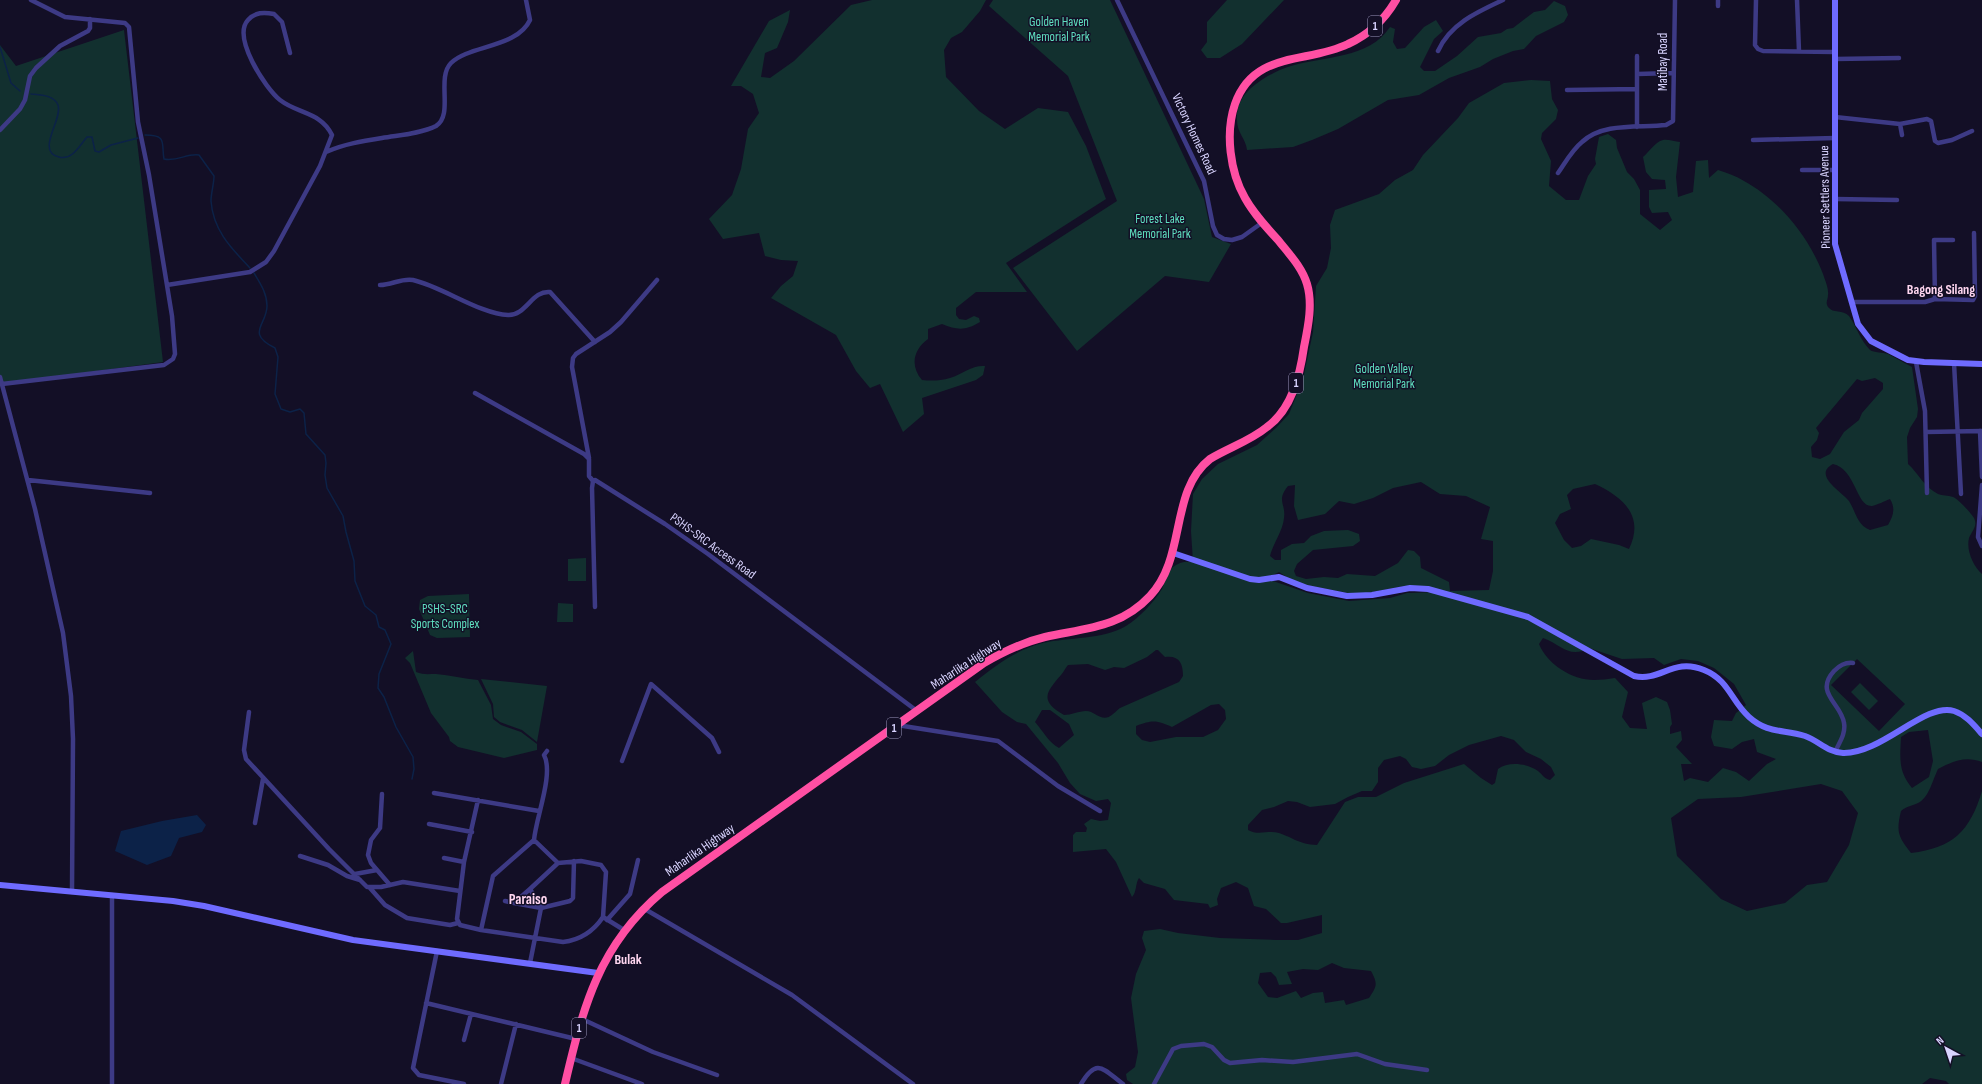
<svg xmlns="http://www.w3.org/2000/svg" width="1982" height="1084" font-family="'Sofia Sans Condensed',sans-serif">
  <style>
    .green { fill: #12302f; fill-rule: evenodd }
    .water { fill: #0c2248 }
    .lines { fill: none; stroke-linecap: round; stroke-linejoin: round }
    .stream { stroke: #0c2248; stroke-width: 1.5 }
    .street { stroke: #3d3a85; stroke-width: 4.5 }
    .secondary { stroke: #6f6bff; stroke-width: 6 }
    .highway { stroke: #ff4fa3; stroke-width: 8 }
    .labels { text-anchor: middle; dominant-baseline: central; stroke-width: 3; stroke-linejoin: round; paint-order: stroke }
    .shield { fill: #130f26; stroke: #9e99be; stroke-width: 1 }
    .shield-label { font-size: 12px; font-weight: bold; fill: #d9d4ff }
    .park-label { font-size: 13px; fill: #5fe0c0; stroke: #130f26 }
    .street-label { font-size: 13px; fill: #d9d4ff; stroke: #130f26 }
    .neighbourhood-label { font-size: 14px; font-weight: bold; fill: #ffd6f0; stroke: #130f26 }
    .quarter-label { font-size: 15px; font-weight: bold; fill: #ffd6f0; stroke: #130f26 }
  </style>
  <rect width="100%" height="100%" fill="#130f26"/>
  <path class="green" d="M872,0H986L980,11L962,32L951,38L944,50L946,77L979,111L1005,129L1038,108L1068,112L1086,146L1106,199L1006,263L1027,292H976L956,308V315L959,319L966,320L974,316L979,318L980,322C965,331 957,330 942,324L928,329V339C913,350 910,366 922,380C931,381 940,381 950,378C963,374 972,365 985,366L983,375L976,380L922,398L924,414L903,432L880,384L870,388L856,371L836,335L771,298L781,286L793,276L798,261L781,260L765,256L759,233L723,239L709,219L732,195L741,169L748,129L759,113L753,94L741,86H731L769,21L790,10L788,22L777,48L765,53L761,77L770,78L794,61L851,5Z
    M993,0H1110L1204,199L1212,237L1231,244L1209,282L1165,276L1077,351L1013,268L1117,201L1068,76L989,6Z
    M1227,0H1284L1242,44L1220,58H1207L1201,50L1207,42V22Z
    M1554,1L1565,6L1568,15L1564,22L1536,36L1524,49L1513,51L1493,59L1480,67L1449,78L1419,95L1388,100L1338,129L1312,140L1293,147L1247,150C1246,139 1237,133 1237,120C1236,107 1242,96 1251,88C1263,78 1277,70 1291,66C1324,56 1369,59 1390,27L1395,29L1393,42L1397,49L1405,48L1424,27L1436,20L1443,31L1434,39L1420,67L1424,71H1435L1457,56L1478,37L1501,33L1507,29L1513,28L1534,12L1545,10Z
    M124,30L163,362L2,384L0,378V45L16,66Z
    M1531,80L1550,81L1552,99L1558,110L1556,119L1542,133L1541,139L1551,161L1549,186L1566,200H1579L1588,176L1596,164L1595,159L1599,137L1608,134L1616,140L1617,148L1627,172L1634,179L1640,190V214L1660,230L1672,220L1668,212L1652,213L1649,207V190L1666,189L1665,180L1652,179L1646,172L1643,157C1649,152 1655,142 1663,140C1668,139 1675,142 1680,142L1676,177L1678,197L1693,192L1696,161L1708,160L1709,178L1718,170C1727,173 1736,176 1744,181C1779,200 1809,237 1823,274C1825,280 1829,289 1828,295C1828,300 1825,302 1828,307C1833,314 1843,309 1849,316C1857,327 1860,340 1870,350C1874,353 1883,352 1888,354C1896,358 1904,363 1912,367L1918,409L1917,417L1910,428L1907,437L1908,464C1919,474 1924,487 1938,494C1942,496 1948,495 1953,497C1957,498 1972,514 1974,518C1978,526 1972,531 1969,538C1966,550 1973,566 1982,574V762C1966,756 1953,761 1938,769C1933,779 1929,798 1918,803C1912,806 1907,806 1901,811C1896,832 1898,836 1911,853C1953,848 1970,831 1982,791V1084H1949L1946,1081L1930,1078L1922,1084H1133L1127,1080L1126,1074L1135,1067L1138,1052L1131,998L1136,974L1146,950L1142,938L1144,931L1160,929L1178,933L1220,938L1276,940H1298L1322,933V915L1287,923H1281L1266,909L1254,906L1248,888L1236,882L1221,888L1217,899L1218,905L1210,908L1208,904L1174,900L1165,889L1144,883L1139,878C1135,884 1137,892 1132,897L1116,862L1106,849L1073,852V835L1076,832H1086L1087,828L1084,824L1091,819L1100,821L1108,820L1111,803L1108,799L1096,801L1080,794L1070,783L1058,763L1026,724L1017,722L1002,712L975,682C996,665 1016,650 1043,643C1069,637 1102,640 1126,626C1140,617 1153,603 1162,589C1165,582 1168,572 1173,567C1179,562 1185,561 1193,562L1191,531L1193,494L1202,479L1218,464L1257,445L1276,428L1289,414L1303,379L1313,332L1316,286L1327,268L1331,248L1330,225L1335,210L1379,194L1395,180L1413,170L1423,155L1458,118L1469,103L1504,83ZM1875,378L1883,383V389L1862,413L1859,420L1844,432L1830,454L1820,459L1812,457L1811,447L1817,440L1819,433L1816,428L1857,379L1862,381ZM1833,464C1856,469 1856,507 1872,506C1877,505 1885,501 1890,499C1896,509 1893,516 1888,525L1870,530C1857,525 1856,512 1849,501C1842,492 1812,475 1833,464ZM1421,482L1440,494L1466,496L1490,507L1481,539L1493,541V571L1489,590L1450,591L1449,582L1421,568L1420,557L1414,551L1408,550L1398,563L1375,576L1347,574L1338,578L1324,577L1306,579L1296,576L1294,571L1297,564L1313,550L1353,546L1360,541L1359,534L1348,530L1324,531L1311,536L1304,543L1292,544L1281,550V560H1275L1270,556C1273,543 1283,531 1284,518C1286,503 1276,501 1288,486L1295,485L1294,506L1298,520L1325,514L1339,501L1354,504L1373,498L1393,488ZM1595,484C1623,497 1645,516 1629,549L1619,545L1591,539L1581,546L1572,548L1564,540L1555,523L1560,514L1571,509L1567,495L1573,489ZM1279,572L1296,583L1348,593L1362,594L1404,586H1426L1439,592L1407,593L1390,598L1349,601L1308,593L1273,581V575ZM1543,638C1562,645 1569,659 1589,648L1622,659L1654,658L1664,665L1681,659L1698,661L1714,668L1734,684L1746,705L1736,713L1732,721L1714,720L1711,737L1714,746L1732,749L1742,742L1754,739L1757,752L1776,759L1767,764L1749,781L1736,772L1723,768L1708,782L1690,778L1684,781L1681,764H1692L1676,747L1682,740L1681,731L1670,734V727L1672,724L1670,710L1667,702L1656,697L1642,703L1647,729L1630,728L1622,717L1628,692L1615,678C1608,679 1601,680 1594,680C1572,680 1547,664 1539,644ZM1156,650H1158L1165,657C1179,655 1183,663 1183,676L1179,682L1120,708C1117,710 1116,712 1113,714C1102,724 1096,711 1086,711C1079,711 1071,715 1064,715C1040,701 1045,693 1061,675C1064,672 1065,668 1068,665L1088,664L1105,670L1114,667L1124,668L1147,657ZM1857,659L1905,704L1879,731L1831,685ZM1219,704L1225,710L1226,719L1218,730L1203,737H1176L1150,742L1142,740L1136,734V726C1153,720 1155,720 1172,727L1211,705ZM1042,710H1050L1069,724L1074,735L1059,748C1049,743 1043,731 1035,722ZM1928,730L1933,761L1929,777L1912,788C1898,771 1900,758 1901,737L1909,732ZM1501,736L1514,740L1526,752L1541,759L1551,767L1555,775L1550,780C1543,778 1543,775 1538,771C1527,763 1508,761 1498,769L1495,783L1492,785L1481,778L1464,764L1404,783L1376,797H1358L1345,802L1317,845C1298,844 1294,838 1279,833C1268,830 1258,836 1248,830V825L1262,810L1274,807L1288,801L1297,802L1310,807L1335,804L1348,797L1362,791H1372L1378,782V768L1384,760L1400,756L1406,759L1412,767L1421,769L1435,766L1449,755L1469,745ZM1821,784L1842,791L1858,813L1849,845L1827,882L1807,885L1785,903L1747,911L1721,899L1677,856L1671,818L1698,799L1741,797ZM1332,963L1344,968L1371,971C1378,984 1377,986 1369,998L1346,1005L1344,1000L1325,1003L1323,992L1313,993L1301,998L1296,991L1277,998L1268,997L1258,983L1260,973L1271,972L1276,977L1279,985L1292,984L1287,972L1303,969L1318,970Z
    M586,558V581H568V559Z
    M469,594L470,637L437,638L430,635L419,609L420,600L428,596Z
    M558,603L573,604V622H557Z
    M413,651L416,672C423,675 429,674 436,674C450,675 464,679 478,680L491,705L493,719L501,725L521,732L537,744V750L504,758L458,747L450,741L449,737L431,713L410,663L405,658Z
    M481,679L547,686L537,742L522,730L500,722L494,717L493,704Z
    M1860,683L1878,701L1869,710L1851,692Z"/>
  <path class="water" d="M197,815L206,825L202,832L179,838L171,856L147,865L115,851L121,831L162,821Z"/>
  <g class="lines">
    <path class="stream" d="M0,47L11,83L20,91
      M31,94C41,95 54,95 58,105C63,120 35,151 59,157C72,161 80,145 87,137H92L95,151L99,152L111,145L138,138
      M145,135C168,135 161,143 164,159C177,162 187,153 199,155L214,176C214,184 211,193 211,201C213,230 231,248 250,268
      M254,273C260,283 267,293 267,306C267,325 245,333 275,348L278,357L275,394L281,409L290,412L300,409L304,413L306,434L325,455L326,463L325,475L327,488L343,516L346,532L354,561L355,581L365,606L376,615L379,627L385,630L391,644L379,674L378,688L384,697L396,727L413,757L414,769L412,779"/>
    <path class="street" d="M1117,0L1204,181L1213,226L1217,235L1224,239L1232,240L1242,237L1263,222
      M1718,0V6
      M1756,0L1755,45L1758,49L1763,51L1835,52
      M1797,0L1799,51
      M1438,51C1450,24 1477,12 1503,0
      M1835,59L1899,58
      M1637,74L1673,73
      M1567,90L1637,89
      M1835,117L1900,124
      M1637,127V56
      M0,130L20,109L25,100L30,76L36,68L60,46L88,31L90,28V19
      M1902,135L1900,124L1927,119L1931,121L1935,141L1938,143L1952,140L1972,131
      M1753,140L1835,138
      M326,152C344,144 363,141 382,138C399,135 420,134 436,126C454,115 436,78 451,63C469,45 517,48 530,20L526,0
      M1802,170H1835
      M1558,173C1565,163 1572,150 1582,142C1603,122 1639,128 1666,125L1673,121L1675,0
      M1835,199L1897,200
      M167,285L250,272L266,262L274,251L320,166L332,135C321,112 298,114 280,100C265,88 232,37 248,20C255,12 264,12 274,14L282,22L290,53
      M380,285C392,285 401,278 413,280C443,287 480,314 508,315C526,316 532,290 550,292L595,342
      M1935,299L1934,240H1953
      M1851,302H1925L1935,299L1973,300L1975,296L1974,233
      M1916,362L1925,411L1927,493
      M1954,363L1961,494
      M0,377L35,509L63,633L71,696L73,739L72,892
      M2,384L164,365L173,359L175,354L172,316L149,175L138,122L129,27L125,23L65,17L31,0
      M475,393L584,454L589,459V476L593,481
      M1980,431L1982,477
      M1926,432L1982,431
      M589,458L572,367L573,358L576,354L610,332L621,322L657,280
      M28,480L150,493
      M1982,485L1978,537L1982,546
      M595,607L592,488L593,481L595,480L665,524L708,554L917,711
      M249,712L244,750L246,759L329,849L367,887H381L403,882L460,891
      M897,725L998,741L1058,786L1100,811
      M1835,752C1839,743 1846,734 1844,723C1841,703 1814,693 1834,671C1839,666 1845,662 1853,663
      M622,761L651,684L712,738L719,752
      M434,793L539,811
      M382,794L380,828L371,840L368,855L371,863L390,885
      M478,800L464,862L457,919L460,925L481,930
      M255,823L263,779
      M429,824L472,832
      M534,840C536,817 554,774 544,755L547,751
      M300,856L328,865L347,876L360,880
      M444,858L464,862
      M558,863L534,840L493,876L481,930L563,942C580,940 593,932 603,917
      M355,874L377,870
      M370,888L385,905L407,918L450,925L458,923
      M530,889L514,903L541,908L570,901L573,898L574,861
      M505,901L514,903
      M643,908L792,995L913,1084
      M607,920L630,894L638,860
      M437,951L413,1068L419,1075L464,1084
      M530,963L541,908L530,889L558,863L581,861L601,865L606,872L603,917L624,930
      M426,1003L576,1039
      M582,1019L653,1052L717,1075
      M464,1040L471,1014
      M571,1058L642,1084
      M112,1084V895
      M501,1084L516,1024
      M1081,1084C1097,1057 1103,1069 1123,1084
      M1154,1084L1173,1049L1181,1046L1204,1044L1212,1047L1224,1060L1230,1063L1262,1060L1293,1062L1357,1054L1385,1064L1427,1070"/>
    <path class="secondary" d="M1835,0V244L1858,324L1871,341L1908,360L1924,362L1982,364
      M1173,553L1250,579L1259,580L1279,577L1307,588L1347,596L1372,595L1410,588L1428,589L1528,617L1634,676C1661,682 1673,657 1704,670C1729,680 1731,701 1749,717C1768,734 1783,729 1805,736C1819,741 1827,752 1843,753C1882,754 1925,702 1954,711C1966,715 1974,725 1982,734
      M0,885L173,901L204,906L353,940L598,973"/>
    <path class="highway" d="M565,1084C583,1007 599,945 662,892L984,663C1003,652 1024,642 1045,637C1086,628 1120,628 1150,596C1187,557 1169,491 1210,459C1228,448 1250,441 1267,427C1292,409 1300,375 1304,347C1308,327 1313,304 1307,284C1302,267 1289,254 1278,240C1266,227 1254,214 1245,198C1230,172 1225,133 1235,104C1254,50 1307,64 1348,44C1368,35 1385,19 1396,0"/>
  </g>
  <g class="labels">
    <g class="shield">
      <rect x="1368" y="16" width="14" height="20" rx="3"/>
      <rect x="1289" y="373" width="14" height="20" rx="3"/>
      <rect x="887" y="718" width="14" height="20" rx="3"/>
      <rect x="572" y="1018" width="14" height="20" rx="3"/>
    </g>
    <g class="shield-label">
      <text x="1375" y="26">1</text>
      <text x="1296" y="383">1</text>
      <text x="894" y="728">1</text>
      <text x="579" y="1028">1</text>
    </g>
    <g class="park-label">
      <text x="1059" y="22">Golden Haven<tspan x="1059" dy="15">Memorial Park</tspan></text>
      <text x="1160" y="219">Forest Lake<tspan x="1160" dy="15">Memorial Park</tspan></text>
      <text x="1384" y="369">Golden Valley<tspan x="1384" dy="15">Memorial Park</tspan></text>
      <text x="445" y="609">PSHS-SRC<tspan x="445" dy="15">Sports Complex</tspan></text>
    </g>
    <g class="street-label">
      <text transform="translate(1663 62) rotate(-90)">Matibay Road</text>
      <text transform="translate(1194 134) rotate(65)">Victory Homes Road</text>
      <text transform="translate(1825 197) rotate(-91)">Pioneer Settlers Avenue</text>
      <text transform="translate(713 546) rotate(36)">PSHS-SRC Access Road</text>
      <text transform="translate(966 664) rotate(-33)">Maharlika Highway</text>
      <text transform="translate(700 850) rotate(-35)">Maharlika Highway</text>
    </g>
    <g class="neighbourhood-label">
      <text x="1941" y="289">Bagong Silang</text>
      <text x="628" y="959">Bulak</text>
    </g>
    <g class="quarter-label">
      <text x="528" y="899">Paraiso</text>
    </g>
  </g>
  <g transform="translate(1946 1048) rotate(320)" stroke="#130f26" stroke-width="3" paint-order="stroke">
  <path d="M0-3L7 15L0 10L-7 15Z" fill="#d9d4ff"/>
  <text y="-6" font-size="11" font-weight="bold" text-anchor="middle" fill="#d9d4ff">N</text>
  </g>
</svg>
